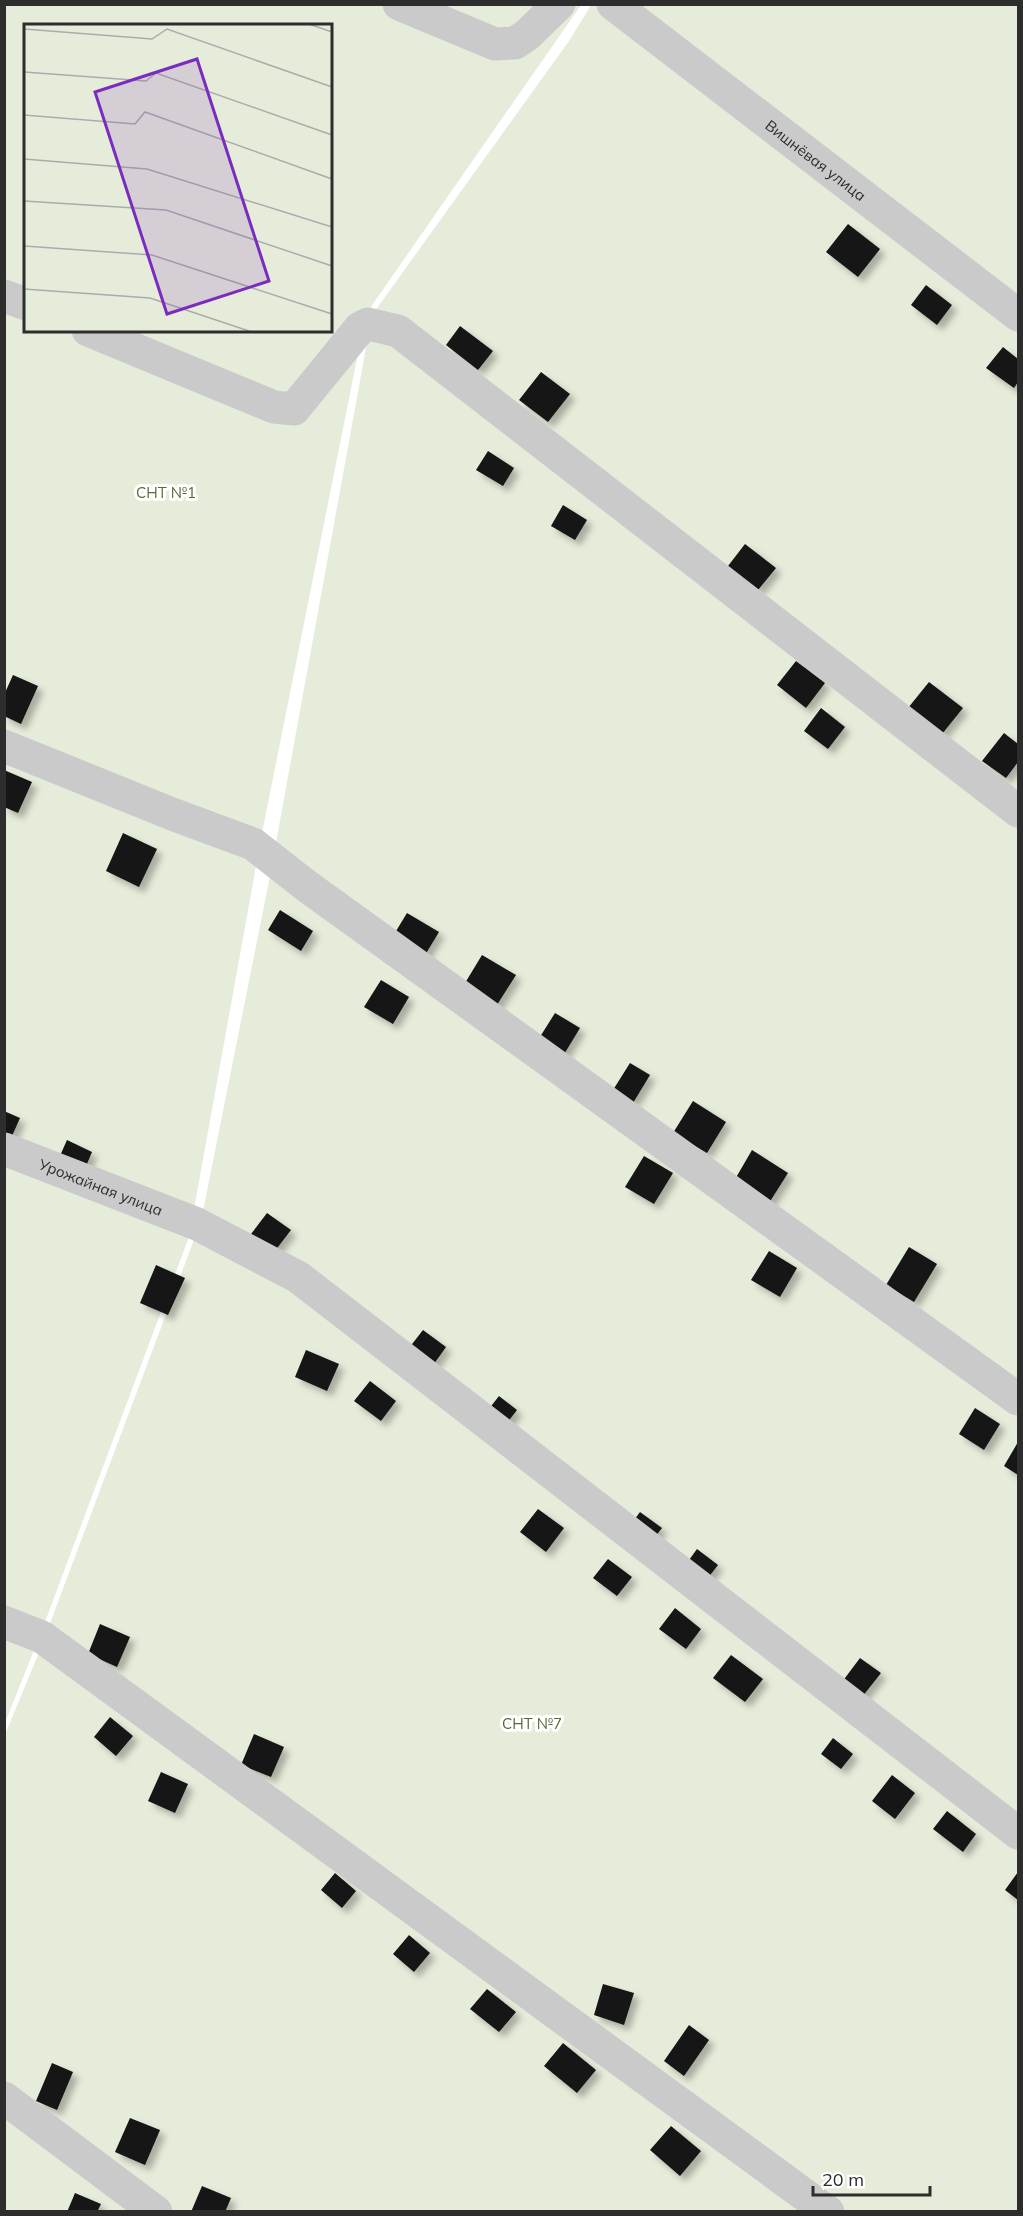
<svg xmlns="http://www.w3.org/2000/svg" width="1023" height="2216" font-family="Mulish,sans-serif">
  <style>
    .green { fill: #e6ecda; fill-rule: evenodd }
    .building { fill: #141414; filter: url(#shadow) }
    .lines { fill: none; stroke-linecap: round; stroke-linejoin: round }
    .street { stroke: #cacaca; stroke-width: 33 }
    .labels { text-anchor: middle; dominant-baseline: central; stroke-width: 6; stroke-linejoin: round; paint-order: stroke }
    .street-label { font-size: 15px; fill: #2d2d2d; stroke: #fff }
    .park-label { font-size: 15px; fill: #576b39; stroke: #fff }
    .inset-road { fill: none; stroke: #ababab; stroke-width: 1.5 }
    .view { fill: #7b2cbf; fill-opacity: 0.15; stroke: #7b2cbf; stroke-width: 3 }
    .inset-edge { fill: none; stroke: #2d2d2d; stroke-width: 3 }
  </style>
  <defs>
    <filter id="shadow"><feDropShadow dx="5.5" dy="5.5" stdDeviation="3" flood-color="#0004"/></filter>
  </defs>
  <rect width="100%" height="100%" fill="#fff"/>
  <path class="green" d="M5,5H581L366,314L262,833L189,1237L42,1630L5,1723ZM26,26H330V330H26Z
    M591,5H1018V2211H5L4,1737L40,1650L201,1221L269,881L372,315L569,41Z"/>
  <path class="building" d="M848,224L880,249L858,277L826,252Z
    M926,285L952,305L937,325L911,305Z
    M460,326L493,351L478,370L446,345Z
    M1003,347L1018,359V382L1014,388L986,368Z
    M541,372L570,394L548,422L519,400Z
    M488,451L514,468L503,486L476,470Z
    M563,505L587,520L575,540L551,526Z
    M745,544L776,568L758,590L728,566Z
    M796,661L825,683L806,708L777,685Z
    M13,675L38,686L21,724L4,716V695Z
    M929,682L963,708L942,734L908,708Z
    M821,708L845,727L828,749L804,731Z
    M1004,733L1018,744V762L1006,778L982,761Z
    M4,770L32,782L18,813L4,807Z
    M123,833L157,849L139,887L106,871Z
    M280,910L313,931L301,951L268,930Z
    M407,913L439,932L422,960L390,941Z
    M482,955L516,975L495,1008L462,988Z
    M381,980L409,997L393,1024L364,1007Z
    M555,1013L580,1028L563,1056L538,1040Z
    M630,1063L650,1075L633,1103L613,1090Z
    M693,1101L726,1122L707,1153L673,1133Z
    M4,1111L20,1118L8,1145L4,1143Z
    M67,1140L92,1152L81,1178L55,1167Z
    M752,1150L788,1173L769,1203L734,1181Z
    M644,1156L673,1173L654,1204L625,1187Z
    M267,1213L291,1230L271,1256L248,1238Z
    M909,1247L937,1264L914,1302L886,1285Z
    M769,1251L797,1268L780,1297L751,1280Z
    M156,1265L185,1278L168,1315L140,1303Z
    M423,1330L446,1347L426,1375L402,1357Z
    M306,1350L339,1364L327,1391L295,1377Z
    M370,1381L396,1401L381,1421L354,1401Z
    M499,1396L517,1410L503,1428L485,1414Z
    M975,1408L1000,1424L984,1450L959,1434Z
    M1018,1442V1475L1004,1466Z
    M538,1509L564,1528L546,1552L520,1532Z
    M640,1512L662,1528L647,1547L626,1531Z
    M697,1549L718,1565L704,1583L684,1567Z
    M608,1559L632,1577L617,1596L593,1578Z
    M675,1608L701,1629L686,1649L659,1629Z
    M100,1624L130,1637L117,1667L88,1654Z
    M731,1655L763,1679L745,1702L713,1678Z
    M860,1658L881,1673L862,1697L842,1682Z
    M110,1717L133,1736L116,1756L94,1737Z
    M254,1734L284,1747L271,1777L241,1765Z
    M833,1738L853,1754L841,1769L821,1754Z
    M161,1772L188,1784L175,1813L148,1801Z
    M892,1775L915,1793L895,1819L872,1801Z
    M947,1811L976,1834L963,1852L933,1829Z
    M1018,1872V1900L1005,1890Z
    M335,1873L356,1891L342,1908L321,1890Z
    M409,1935L430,1953L414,1972L393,1954Z
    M603,1984L634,1993L624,2025L594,2015Z
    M487,1989L516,2012L499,2032L470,2009Z
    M689,2025L709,2040L684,2076L664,2061Z
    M563,2043L596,2070L577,2093L544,2066Z
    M52,2063L73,2072L57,2110L36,2101Z
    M130,2118L160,2130L145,2165L115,2152Z
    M671,2126L701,2151L680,2176L650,2150Z
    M202,2186L231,2198L225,2212H191Z
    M75,2193L101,2204L97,2212H67Z"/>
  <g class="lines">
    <g class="street">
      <path d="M399,4L495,44L515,43L527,35L559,4"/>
      <path id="s1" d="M613,4L1018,315"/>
      <path d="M4,296L26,304"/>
      <path d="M88,330L274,407L294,409L360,328L368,324L398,331L1018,811"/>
      <path d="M4,746L172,814L253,844L308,887L1018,1399"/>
      <path id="s2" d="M4,1149L197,1224L298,1277L1018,1833"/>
      <path d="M4,1622L42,1637L828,2212"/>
      <path d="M4,2098L156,2212"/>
    </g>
  </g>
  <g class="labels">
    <g class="street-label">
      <text stroke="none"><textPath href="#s1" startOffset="256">Вишнёвая улица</textPath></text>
      <text stroke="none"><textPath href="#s2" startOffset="104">Урожайная улица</textPath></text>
    </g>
    <g class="park-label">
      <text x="166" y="492">СНТ №1</text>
      <text x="532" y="1723">СНТ №7</text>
    </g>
  </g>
  <g transform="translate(24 24)">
    <rect width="308" height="308" fill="#fff"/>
    <path d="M0,0H307V307H0Z" fill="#e6ecda"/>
    <path class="inset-road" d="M285,0L308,8M0,5L128,15L143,5L308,63M0,48L122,57L132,49L308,111M0,91L111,100L121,88L308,155M0,135L123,145L308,203M0,177L142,186L308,242M0,222L128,231L308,290M0,265L126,274L225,307"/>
    <path class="view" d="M173,35L245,257L143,290L71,68Z"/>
    <rect width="308" height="308" class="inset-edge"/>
  </g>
  <rect width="1023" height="2216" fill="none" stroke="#2d2d2d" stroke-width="12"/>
  <path d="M813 2186v9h117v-9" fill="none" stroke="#2d2d2d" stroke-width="3"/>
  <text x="822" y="2186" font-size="18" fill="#2d2d2d" stroke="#ffffff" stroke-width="4.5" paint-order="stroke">20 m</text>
</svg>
